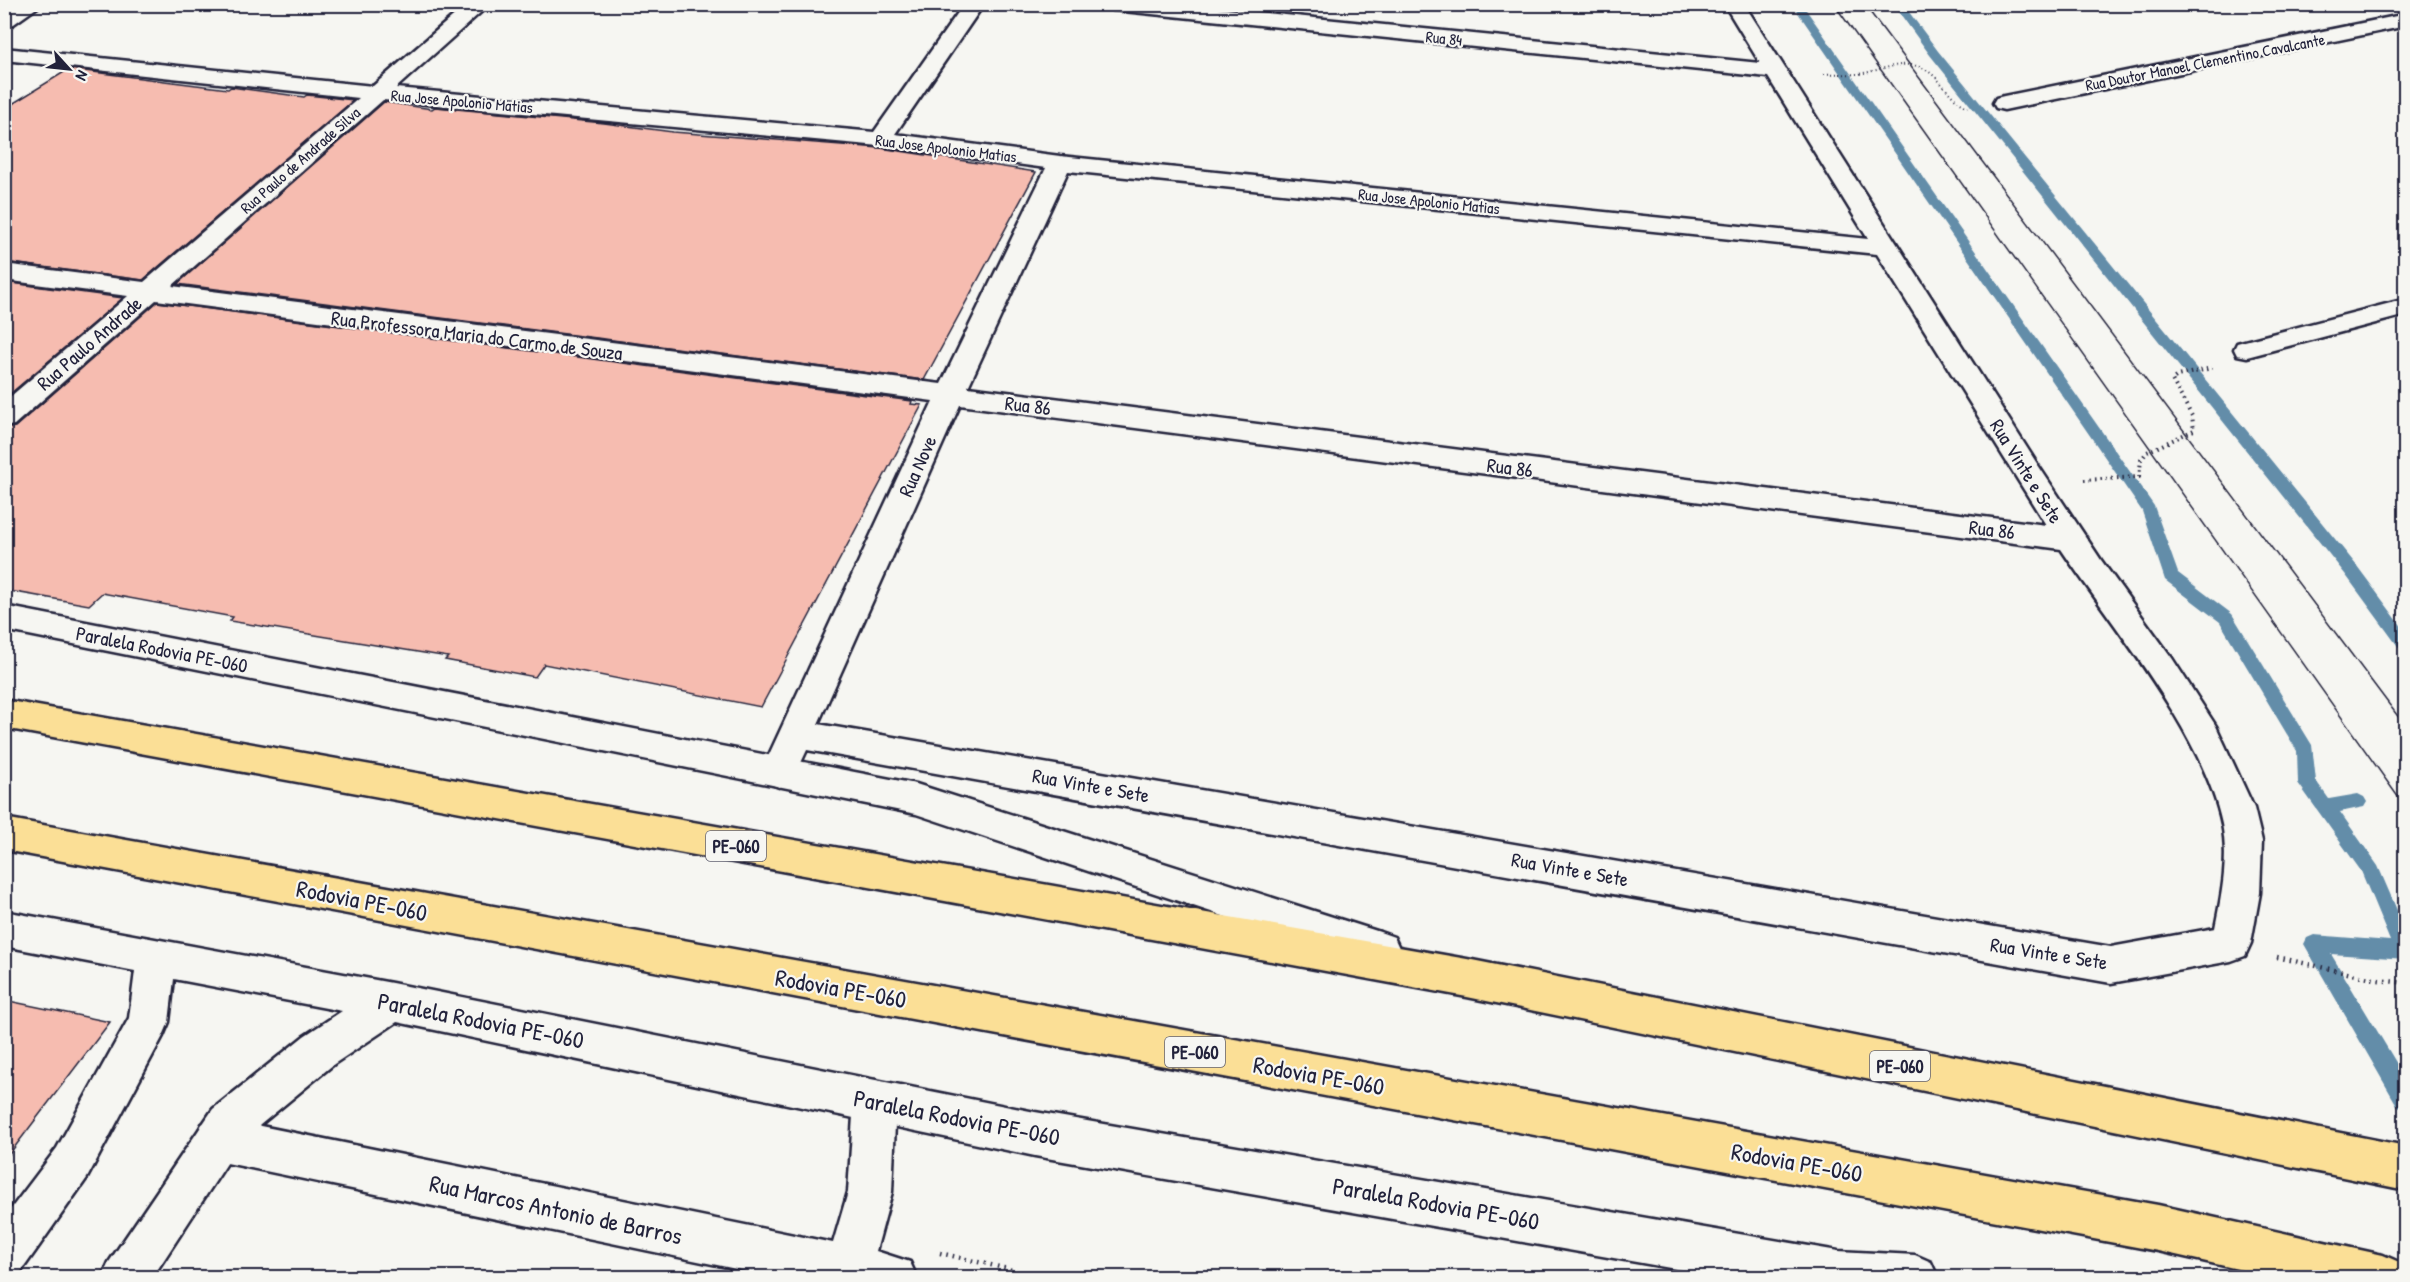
<svg xmlns="http://www.w3.org/2000/svg" width="2410" height="1282" font-family="'Patrick Hand',sans-serif">
  <style>
    .lines { fill: none; stroke-linecap: round; stroke-linejoin: round }
    .stream { fill: #648da9; fill-rule: evenodd }
    .building { fill: #f6bcb0; stroke: #22223b; stroke-width: 1.5 }
    .street-casing { stroke: #22223b; stroke-width: 5 }
    .secondary-casing { stroke: #22223b; stroke-width: 5 }
    .highway-casing { stroke: #22223b; stroke-width: 5 }
    .path-far2 { stroke: #22223b; stroke-width: 2; stroke-dasharray: 1 3; stroke-linecap: butt }
    .path-far1 { stroke: #22223b; stroke-width: 4; stroke-dasharray: 1.5 4; stroke-linecap: butt }
    .path { stroke: #22223b; stroke-width: 4.5; stroke-dasharray: 1.5 5; stroke-linecap: butt }
    .street { fill: #f6f6f2; fill-rule: evenodd }
    .secondary { fill: #f6f6f2; fill-rule: evenodd }
    .highway { fill: #fbdf96; fill-rule: evenodd }
    .tram { stroke: #22223b; stroke-width: 1.5 }
    .labels { text-anchor: middle; dominant-baseline: central; stroke-width: 4.5; stroke-linejoin: round; paint-order: stroke }
    .far-street-label { font-size: 16px; fill: #22223b; stroke: #f6f6f2 }
    .shield { fill: #f6f6f2; stroke: #626272; stroke-width: 1.5 }
    .shield-label { font-size: 18px; font-weight: bold; fill: #22223b }
    .street-label { font-size: 20px; fill: #22223b; stroke: #f6f6f2 }
    .near-street-label { font-size: 24px; fill: #22223b; stroke: #f6f6f2 }
  </style>
  <rect width="100%" height="100%" fill="#f6f6f2"/>
  <filter id="ink" filterUnits="userSpaceOnUse"><feTurbulence type="fractalNoise" baseFrequency=".0167" numOctaves="2"/><feDisplacementMap in="SourceGraphic" scale="12" xChannelSelector="R" yChannelSelector="G"/><feConvolveMatrix kernelMatrix="1 2 1 2 8 2 1 2 1" color-interpolation-filters="sRGB"/></filter>
  <g filter="url(#ink)">
    <g class="lines">
      <path class="stream" d="M1792,4H1802L2154,506L2178,573L2232,614L2312,745L2316,781L2329,799L2358,794L2364,797L2367,802L2364,807L2340,812L2378,866L2406,931V959L2331,954L2406,1079V1110L2398,1107L2304,944L2307,938L2314,935L2390,941L2361,871L2298,783L2297,751L2220,622L2165,580L2142,511Z
        M1893,4H1903L1938,51L2357,566L2406,632V651L2400,649L2345,574L1930,55Z"/>
    </g>
    <path class="building" d="M69,69L228,89L231,87L304,97L307,95L354,100L143,280L4,262V109Z
      M384,102L432,109L435,107L604,123L673,132L880,148L1036,172L924,380L177,284Z
      M4,282L123,298L4,399Z
      M157,302L912,401L911,404L922,405L761,707L544,664L535,677L445,660L448,657L230,621L233,617L102,593L89,605L4,590V429L15,427Z
      M4,1000L110,1022L4,1161Z"/>
    <g class="lines">
      <g class="street-casing">
        <path id="street" d="M18,4H42L11,26L4,28V13Z
          M467,4H490L396,88L874,132L964,4H984L895,134L1060,156L1868,239L1768,77L1113,10L1103,4H1177L1760,63L1724,4H1744L2036,462L2101,560L2172,658L2216,726L2254,808L2262,841L2260,893L2251,943L2245,956L2231,961L2111,983L807,750L792,782L779,787L766,782L761,772L933,401L156,300L14,425L4,427V402L128,296L4,280V264L144,282L359,98L4,60V48L373,86ZM383,100L880,146L1046,168L941,384L172,286ZM1068,171L1877,254L2046,525L968,387ZM960,405L2061,549C2113,627 2203,733 2222,824C2229,858 2222,894 2215,928L2111,947L818,724Z
          M2406,14V26L2004,110L1996,108L1993,103L1996,98L2004,96Z
          M2406,299V315L2247,357L2237,355L2234,349L2237,343Z
          M875,1080L890,1086L896,1101L892,1192L876,1251L910,1262L917,1278H780L217,1161L202,1154L195,1139L202,1124L217,1117L833,1243L848,1192L854,1101L860,1086Z"/>
      </g>
      <g class="secondary-casing">
        <path id="secondary" d="M4,606L916,784L1380,932L1394,937L1400,950L1394,963L1380,968L916,814L4,630Z
          M4,911L392,983L1035,1112L1838,1251L1915,1255L1931,1262L1938,1278H1727L1035,1156L397,1022L334,1064L243,1139L152,1278H102L109,1262L213,1109L304,1036L342,1011L174,979L169,1022L163,1036L87,1178L20,1273L4,1278V1218L57,1148L129,1018L135,971L4,946Z"/>
      </g>
      <g class="highway-casing">
        <path id="highway" d="M4,700L1467,959L2406,1146V1190L1467,997L4,728Z
          M4,818L2158,1205L2383,1255L2399,1262L2406,1278H2278L2158,1251L4,850Z"/>
      </g>
      <path class="path-far2" d="M1824,74C1835,73 1846,75 1857,74C1879,72 1905,57 1926,70C1943,80 1949,99 1968,107"/>
      <path class="path-far1" d="M2084,480L2139,477L2141,460L2147,452L2194,430L2192,416L2172,380L2177,376L2212,368"/>
      <path class="path" d="M2277,957L2378,980L2406,983
        M940,1253L1046,1278"/>
      <use href="#street" class="street"/>
      <use href="#secondary" class="secondary"/>
      <use href="#highway" class="highway"/>
      <path class="tram" d="M1834,4L2406,808
        M1864,4L2406,727"/>
    </g>
  </g>
  <g class="labels">
    <g class="far-street-label">
      <text transform="translate(1444 38) rotate(6)">Rua 84</text>
      <text transform="translate(2205 62) rotate(-11)">Rua Doutor Manoel Clementino Cavalcante</text>
      <text transform="translate(462 101) rotate(5)">Rua Jose Apolonio Matias</text>
      <text transform="translate(946 148) rotate(7)">Rua Jose Apolonio Matias</text>
      <text transform="translate(300 160) rotate(-41)">Rua Paulo de Andrade Silva</text>
      <text transform="translate(1429 201) rotate(6)">Rua Jose Apolonio Matias</text>
    </g>
    <g class="shield">
      <rect x="706" y="831" width="60" height="30" rx="4.5"/>
      <rect x="1165" y="1037" width="60" height="30" rx="4.5"/>
      <rect x="1870" y="1051" width="60" height="30" rx="4.5"/>
    </g>
    <g class="shield-label">
      <text x="736" y="846">PE-060</text>
      <text x="1195" y="1052">PE-060</text>
      <text x="1900" y="1066">PE-060</text>
    </g>
    <g class="street-label">
      <text transform="translate(477 335) rotate(7)">Rua Professora Maria do Carmo de Souza</text>
      <text transform="translate(89 343) rotate(-41)">Rua Paulo Andrade</text>
      <text transform="translate(1028 405) rotate(7)">Rua 86</text>
      <text transform="translate(917 466) rotate(-66)">Rua Nove</text>
      <text transform="translate(1510 467) rotate(7)">Rua 86</text>
      <text transform="translate(2027 471) rotate(58)">Rua Vinte e Sete</text>
      <text transform="translate(1992 529) rotate(7)">Rua 86</text>
      <text transform="translate(162 649) rotate(11)">Paralela Rodovia PE-060</text>
      <text transform="translate(1091 785) rotate(10)">Rua Vinte e Sete</text>
      <text transform="translate(1570 869) rotate(10)">Rua Vinte e Sete</text>
      <text transform="translate(2049 953) rotate(9)">Rua Vinte e Sete</text>
    </g>
    <g class="near-street-label">
      <text transform="translate(362 900) rotate(11)">Rodovia PE-060</text>
      <text transform="translate(841 988) rotate(10)">Rodovia PE-060</text>
      <text transform="translate(481 1020) rotate(11)">Paralela Rodovia PE-060</text>
      <text transform="translate(1319 1075) rotate(10)">Rodovia PE-060</text>
      <text transform="translate(957 1117) rotate(11)">Paralela Rodovia PE-060</text>
      <text transform="translate(1797 1162) rotate(10)">Rodovia PE-060</text>
      <text transform="translate(1436 1203) rotate(10)">Paralela Rodovia PE-060</text>
      <text transform="translate(556 1209) rotate(12)">Rua Marcos Antonio de Barros</text>
    </g>
  </g>
  <rect width="2410" height="1282" fill="none" stroke="#f6f6f2" stroke-width="24"/>
  <rect x="12" y="12" width="2386" height="1258" fill="none" stroke="#22223b" stroke-width="2" filter="url(#ink)"/>
  <g transform="translate(69 69) rotate(117)" stroke="#f6f6f2" stroke-width="4.5" paint-order="stroke">
  <path d="M0-4.5L10 22L0 15L-10 22Z" fill="#22223b"/>
  <text y="-9" font-size="16" font-weight="bold" text-anchor="middle" fill="#22223b">N</text>
  </g>
</svg>
